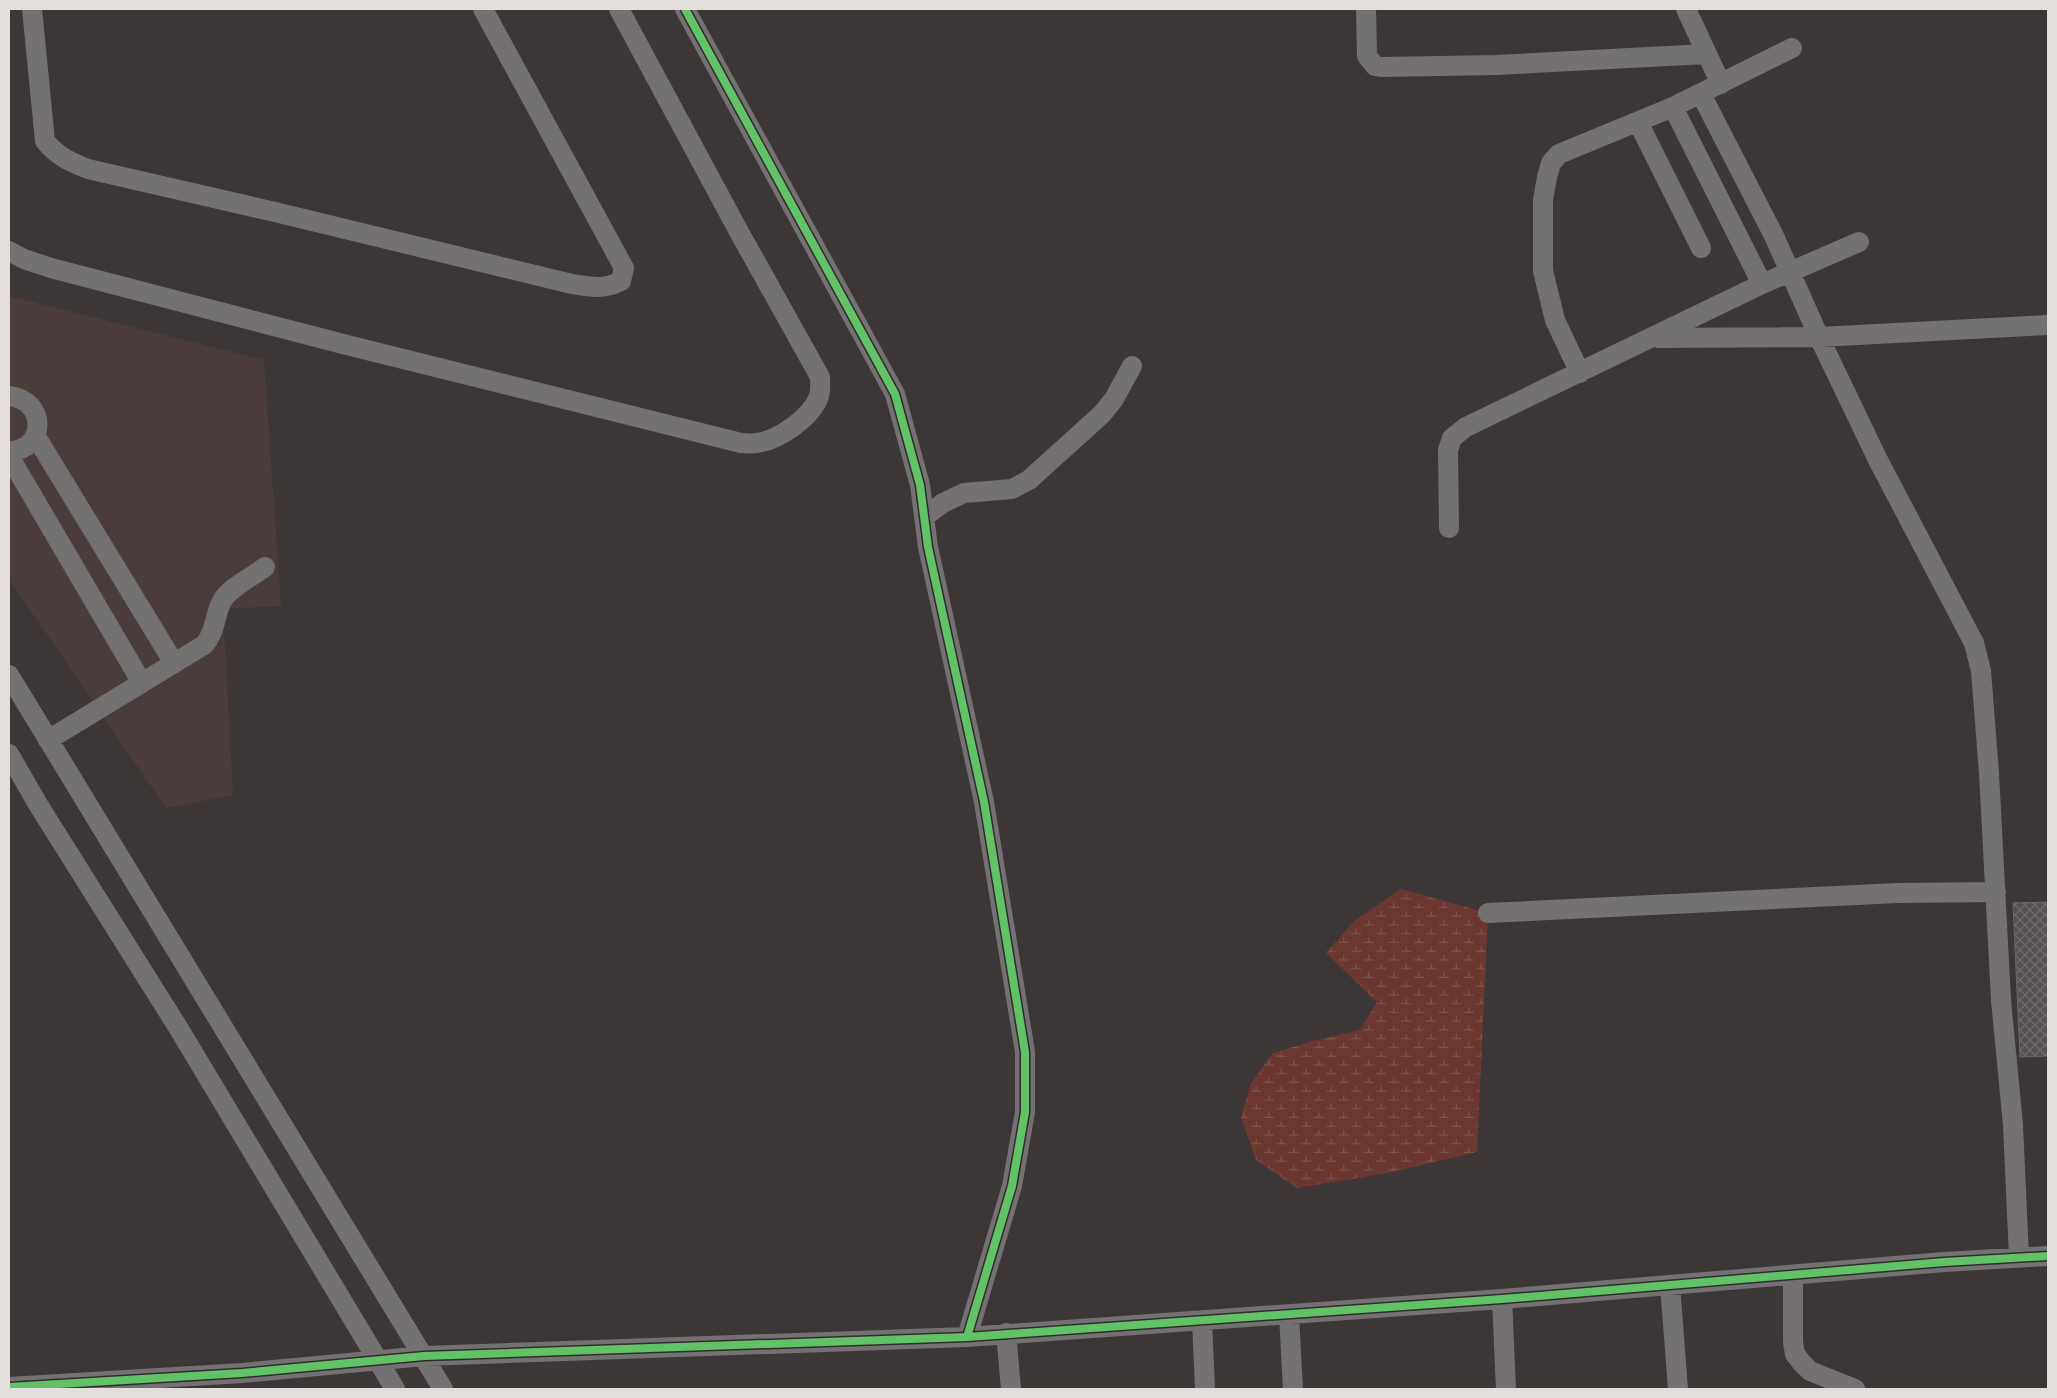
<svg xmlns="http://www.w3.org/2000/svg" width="2057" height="1398" font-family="'Space Grotesk',sans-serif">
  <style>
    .built { fill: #4a3c3a }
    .wetland { fill: url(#wetland-marsh) }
    .building { fill: url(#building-cross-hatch); stroke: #6b6766 }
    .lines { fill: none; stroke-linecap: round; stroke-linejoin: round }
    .minor { stroke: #737171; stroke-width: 20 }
    .cycleway-casing { stroke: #332b2a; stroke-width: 11 }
    .cycleway { stroke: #61c268; stroke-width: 8 }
  </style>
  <defs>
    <pattern id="wetland-marsh" width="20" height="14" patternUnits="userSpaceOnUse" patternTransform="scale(1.25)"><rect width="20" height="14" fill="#6b3730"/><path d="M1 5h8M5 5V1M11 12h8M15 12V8" fill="none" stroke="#80544d"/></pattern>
    <pattern id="building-cross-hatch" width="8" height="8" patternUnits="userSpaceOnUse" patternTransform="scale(1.25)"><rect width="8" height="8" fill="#555150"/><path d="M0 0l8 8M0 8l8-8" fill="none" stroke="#6d6a69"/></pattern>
  </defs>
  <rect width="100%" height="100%" fill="#3c3736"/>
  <path class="built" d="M9,296L264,360L281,606L223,609L233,795L166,808L9,579Z"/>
  <path class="wetland" d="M1401,889L1488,913L1477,1152L1388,1173L1297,1188L1256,1160L1241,1117L1251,1083L1273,1053L1317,1040L1360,1030L1377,1002L1326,953L1354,921Z"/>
  <path class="building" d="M2048,902V1056L2020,1057L2013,903Z"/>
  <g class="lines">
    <path class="minor" d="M32,9L45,141C57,156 70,162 88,169L275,212L572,284C590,287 604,290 621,281L624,268L483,9
      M685,9L895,394L920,485L928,547L984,802L1025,1052V1112L1012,1186L967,1337
      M1366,9L1367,56L1375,66L1381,67L1497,65L1706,54
      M1686,9L1721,84
      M1701,94L1774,236L1819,337L1878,460L1974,643L1981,671L1989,773L2001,1000L2013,1125L2019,1257
      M1673,107L1762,284
      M1638,122L1701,248
      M9,251L24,259L51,268L347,345L741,443C746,443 751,444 756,443C778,441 812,417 819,396C821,390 820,383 820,377L738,230L619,9
      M1658,338L1819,337L2048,325
      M1580,373L1555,320L1543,271V200L1547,177L1551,163L1559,154L1673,107L1792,48
      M9,396C48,400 46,451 9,451
      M35,435L174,663
      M9,456L142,683
      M924,517L943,503L964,493L1012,489L1029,480L1102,414L1114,399L1132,366
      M1449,528L1448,450L1452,438L1466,427L1762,284L1859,242
      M9,675L443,1389
      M48,740L204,645C216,632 214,616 222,601C230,587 252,577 265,567
      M9,754L39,806L179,1029L395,1389
      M1488,913L1898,893L1996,892
      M1793,1276V1342L1795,1354L1802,1363L1810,1371L1855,1389
      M1670,1285L1678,1389
      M1502,1299L1506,1389
      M1289,1315L1293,1389
      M1202,1320L1205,1389
      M1006,1333L1011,1389
      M9,1387L242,1373L424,1356L967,1337L1502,1299L1944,1262L2048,1256"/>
    <g class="cycleway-casing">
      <path id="cycleway" d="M685,9L895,394L920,485L928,547L984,802L1025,1052V1112L1012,1186L967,1337
        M9,1387L242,1373L424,1356L967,1337L1502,1299L1944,1262L2048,1256"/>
    </g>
    <use href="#cycleway" class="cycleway"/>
  </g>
  <rect width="2057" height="1398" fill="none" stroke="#e3dddc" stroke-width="20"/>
</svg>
